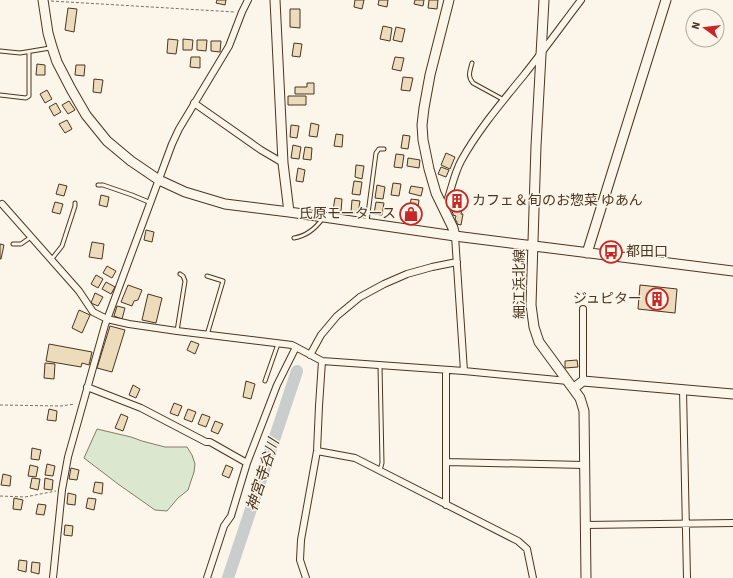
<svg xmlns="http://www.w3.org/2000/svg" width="733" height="578" font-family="'Source Sans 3','Noto Sans JP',sans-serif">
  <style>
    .green { fill: #dce7d0; stroke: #887966 }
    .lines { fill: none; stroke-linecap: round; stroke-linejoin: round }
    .river { stroke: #c9cecd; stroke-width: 12 }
    .building { fill: #ecdcbc; stroke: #4a3520 }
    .lane-casing { stroke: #4a3520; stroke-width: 5 }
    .street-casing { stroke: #4a3520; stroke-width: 8 }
    .secondary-casing { stroke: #4a3520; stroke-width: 11 }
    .path { stroke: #7f6f5c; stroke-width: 1; stroke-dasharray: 3 2; stroke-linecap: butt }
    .lane { stroke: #fbf6e9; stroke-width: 3 }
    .street { stroke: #fbf6e9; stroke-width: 6 }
    .secondary { stroke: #fbf6e9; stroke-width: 9 }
    .labels { text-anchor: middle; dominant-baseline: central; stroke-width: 3; stroke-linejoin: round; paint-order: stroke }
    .poi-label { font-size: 14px; fill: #4a3520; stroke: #fbf6e9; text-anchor: start }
    .street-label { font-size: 14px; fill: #4a3520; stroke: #fbf6e9 }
    .water-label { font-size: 15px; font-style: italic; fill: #4a3520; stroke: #fbf6e9 }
  </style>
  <rect width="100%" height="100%" fill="#fbf6e9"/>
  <path class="green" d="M97,429L131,437L142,441L165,447H187L192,455L195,464L194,472L188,490L178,498L167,511L155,510L118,484L84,458Z"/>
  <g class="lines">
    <path class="river" d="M228,578L297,371"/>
  </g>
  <path class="building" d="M217,0H226L225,5L216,3Z
    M355,0H364L362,9L354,7Z
    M379,0H388L387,7L378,5Z
    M415,0H424L423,6L414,4Z
    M429,0H438L437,9L428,8Z
    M68,8L77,9L74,32L65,30Z
    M290,9H300V28L290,27Z
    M383,26L392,28L390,41L380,39Z
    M396,27L405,29L402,42L393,40Z
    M168,39L178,40L176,54L167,53Z
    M183,39L193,40L192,50H183Z
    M197,40H207L206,51L197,50Z
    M211,41H221L220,52L211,51Z
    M294,43L302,44L300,57L292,56Z
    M191,57H200V68L190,67Z
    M395,57L404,58L401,71L392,69Z
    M37,64L45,65V75H36Z
    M76,65H85L84,76L75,75Z
    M403,77L413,78L410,91L401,90Z
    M94,79L103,80L101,93L93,92Z
    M307,83H314V94H295V87H307Z
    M47,90L52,99L45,103L40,94Z
    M288,96H306V105H288Z
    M69,101L75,110L68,114L62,105Z
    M56,103L61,112L54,116L49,107Z
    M67,120L72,129L65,133L59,124Z
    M311,123L319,125L317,137L309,136Z
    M291,125L299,126L297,138L290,137Z
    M336,134L343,135L342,147L334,146Z
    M403,135L410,136L408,149L401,148Z
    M293,145L301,147L299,159L291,158Z
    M305,147L312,148L311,160L303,159Z
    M446,153L455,157L450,169L441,165Z
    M396,154L404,155L402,168L394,167Z
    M408,158L420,160L419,168L407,166Z
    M356,165L364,166L362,179L355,177Z
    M441,167L449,170L446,177L438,174Z
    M298,168L305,170L303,182L296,181Z
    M354,181L362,182L360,195L352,194Z
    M393,183L401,184L399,196L391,195Z
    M59,184L67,186L64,196L56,194Z
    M377,185L385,187L383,199L375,198Z
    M411,186L423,188L421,196L409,193Z
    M101,195L109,197L107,207L99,205Z
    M452,196L464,198L463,205L450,203Z
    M335,198L342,199L341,211L333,210Z
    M411,199L419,200L418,207L410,206Z
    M352,200L360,201L358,214L351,212Z
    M55,202L63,204L60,214L52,212Z
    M376,202L384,203L382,215L374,214Z
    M406,208L417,209L415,219L404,218Z
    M452,209H462L461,214H463L461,225L457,224V222L455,219L456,216L453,215V213L452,212Z
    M146,230L154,232L152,242L144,240Z
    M92,242L104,244L102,259L89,257Z
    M0,244L4,245L1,259H0Z
    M107,266L116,271L112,278L103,273Z
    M96,275L103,279L98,288L91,284Z
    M106,282L115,287L111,294L102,289Z
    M128,285L142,290L138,300L134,301L132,306L121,302Z
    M640,285L677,289L675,313L638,309Z
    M95,293L103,297L98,306L91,303Z
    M148,294L162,298L156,323L142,320Z
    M117,306L125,308L122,319L114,316Z
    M79,310L90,315L82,333L72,328Z
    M110,326L125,330L112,372L97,368Z
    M191,341L199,344L195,354L187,350Z
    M49,344L92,352L89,365L82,363L81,367L46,361Z
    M577,360L578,367L565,368V361Z
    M45,363L55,364L54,379L44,378Z
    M246,381L255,384L251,399L243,397Z
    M133,385L140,389L136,398L129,395Z
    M174,403L182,406L178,416L170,413Z
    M49,409L57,411L56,421L47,420Z
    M188,409L196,412L192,422L184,419Z
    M121,414L128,417L123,431L115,428Z
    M202,414L210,417L206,427L198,424Z
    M215,421L223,424L218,434L211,431Z
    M32,448L41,450L39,460L31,459Z
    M47,464L55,466L53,476L45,475Z
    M30,465L38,467L36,477L28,476Z
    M226,465L233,468L229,478L222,475Z
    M71,468L79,470L77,480L69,479Z
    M3,474L11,476L10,486L1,485Z
    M32,478L40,479L38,490L30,488Z
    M45,478L53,480L52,490L44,489Z
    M95,482L103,483L102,494L93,492Z
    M68,493L76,495L75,505L67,504Z
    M14,498L23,500L21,510L13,509Z
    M88,498L96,499L94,510L86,508Z
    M38,504L46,505L44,515L36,514Z
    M65,525L73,526L72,536L64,535Z
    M19,560L27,561L26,572L18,570Z
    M32,562L40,563L39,574L31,572Z"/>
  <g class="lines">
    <g class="lane-casing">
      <path id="lane" d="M0,51L20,53L50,48
        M472,63C470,71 467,76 473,83L504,100
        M0,95L26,98L29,96V52
        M98,185H103L132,195L151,203
        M367,221L376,153L379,149H384
        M294,238C306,236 316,228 323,218
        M13,244H21L31,237
        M51,260L62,246L75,206V203
        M207,276L223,281L207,335
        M177,331L185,281L183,276L180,274
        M265,381L278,344
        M380,470L382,463L380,366"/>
    </g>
    <g class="street-casing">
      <path id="street" d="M194,103L261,150L283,163
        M2,204L79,291L93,312L107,319L129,324L177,331L292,345L322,361L464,371L568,381
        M444,209C451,193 453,176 461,161C478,130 502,102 524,75C544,50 562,25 581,0
        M455,236L464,371
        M583,309V381
        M310,355L321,335L337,316L360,297L384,284L407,274L432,267L457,262
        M446,370V505
        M87,387L141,408L206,442H210L247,463
        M683,390L687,578
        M317,451L355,458L518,541L527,549L533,578
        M447,462L584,465
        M585,525L733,523
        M53,578L62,490L68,457L105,325L172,144L179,129L229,46L242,12L248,0
        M207,578L224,526L231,516L247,463L277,385L296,347
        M306,578L300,560L301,540L317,451L319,406L322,361"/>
    </g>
    <g class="secondary-casing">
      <path id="secondary" d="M43,0L48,33L52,47L57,62L71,89L86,115L107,141L131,161L159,180L185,192L225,204L289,212L455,236L534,246L733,271
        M275,0L283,163L289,212
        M449,0L430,75L424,108L422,125L423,140L429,169L436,193L453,228L455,236
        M544,0L536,146L531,305L534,327L539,342L580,398L584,411L586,578
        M587,253L666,0
        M574,388L583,381L733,394"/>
    </g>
    <path class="path" d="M51,1L235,12
      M0,405L61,406L75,404
      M0,496L25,497L56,491"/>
    <use href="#lane" class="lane"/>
    <use href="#street" class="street"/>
    <use href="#secondary" class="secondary"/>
  </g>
  <defs>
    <g id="building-ring" transform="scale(1.15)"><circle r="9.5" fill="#fbf6e9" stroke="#c62828" stroke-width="1.5"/><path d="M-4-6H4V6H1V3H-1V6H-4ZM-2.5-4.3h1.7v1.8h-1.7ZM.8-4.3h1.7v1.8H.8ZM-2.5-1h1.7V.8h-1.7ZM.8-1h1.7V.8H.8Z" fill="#c62828"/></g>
    <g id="shop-ring" transform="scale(1.15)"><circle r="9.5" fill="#fbf6e9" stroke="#c62828" stroke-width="1.5"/><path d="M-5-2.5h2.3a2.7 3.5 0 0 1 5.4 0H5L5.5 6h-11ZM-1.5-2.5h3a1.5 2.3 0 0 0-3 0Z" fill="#c62828"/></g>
    <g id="bus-ring" transform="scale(1.15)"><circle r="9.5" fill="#fbf6e9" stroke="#c62828" stroke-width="1.5"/><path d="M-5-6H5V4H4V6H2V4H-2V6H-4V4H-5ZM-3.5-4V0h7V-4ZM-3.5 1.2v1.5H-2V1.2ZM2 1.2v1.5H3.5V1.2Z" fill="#c62828"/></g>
  </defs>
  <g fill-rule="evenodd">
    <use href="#building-ring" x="457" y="201"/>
    <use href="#shop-ring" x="411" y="214"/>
    <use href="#bus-ring" x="611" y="252"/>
    <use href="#building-ring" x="657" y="299"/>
  </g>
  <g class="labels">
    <g class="poi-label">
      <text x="472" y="201">カフェ＆旬のお惣菜 ゆあん</text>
      <text x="396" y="214" text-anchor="end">氏原モータース</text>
      <text x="626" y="252">都田口</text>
      <text x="642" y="299" text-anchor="end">ジュピター</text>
    </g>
    <g class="street-label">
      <text transform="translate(520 284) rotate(-90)">細江浜北線</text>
    </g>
    <g class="water-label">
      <text transform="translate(263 475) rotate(-72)">神宮寺谷川</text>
    </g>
  </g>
  <g transform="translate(705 28) rotate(285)"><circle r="19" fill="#fbf6e9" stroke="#b4a999"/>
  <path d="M0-3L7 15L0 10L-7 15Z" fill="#c62828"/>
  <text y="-6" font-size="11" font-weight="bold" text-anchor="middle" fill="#4a3520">N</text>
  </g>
</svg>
